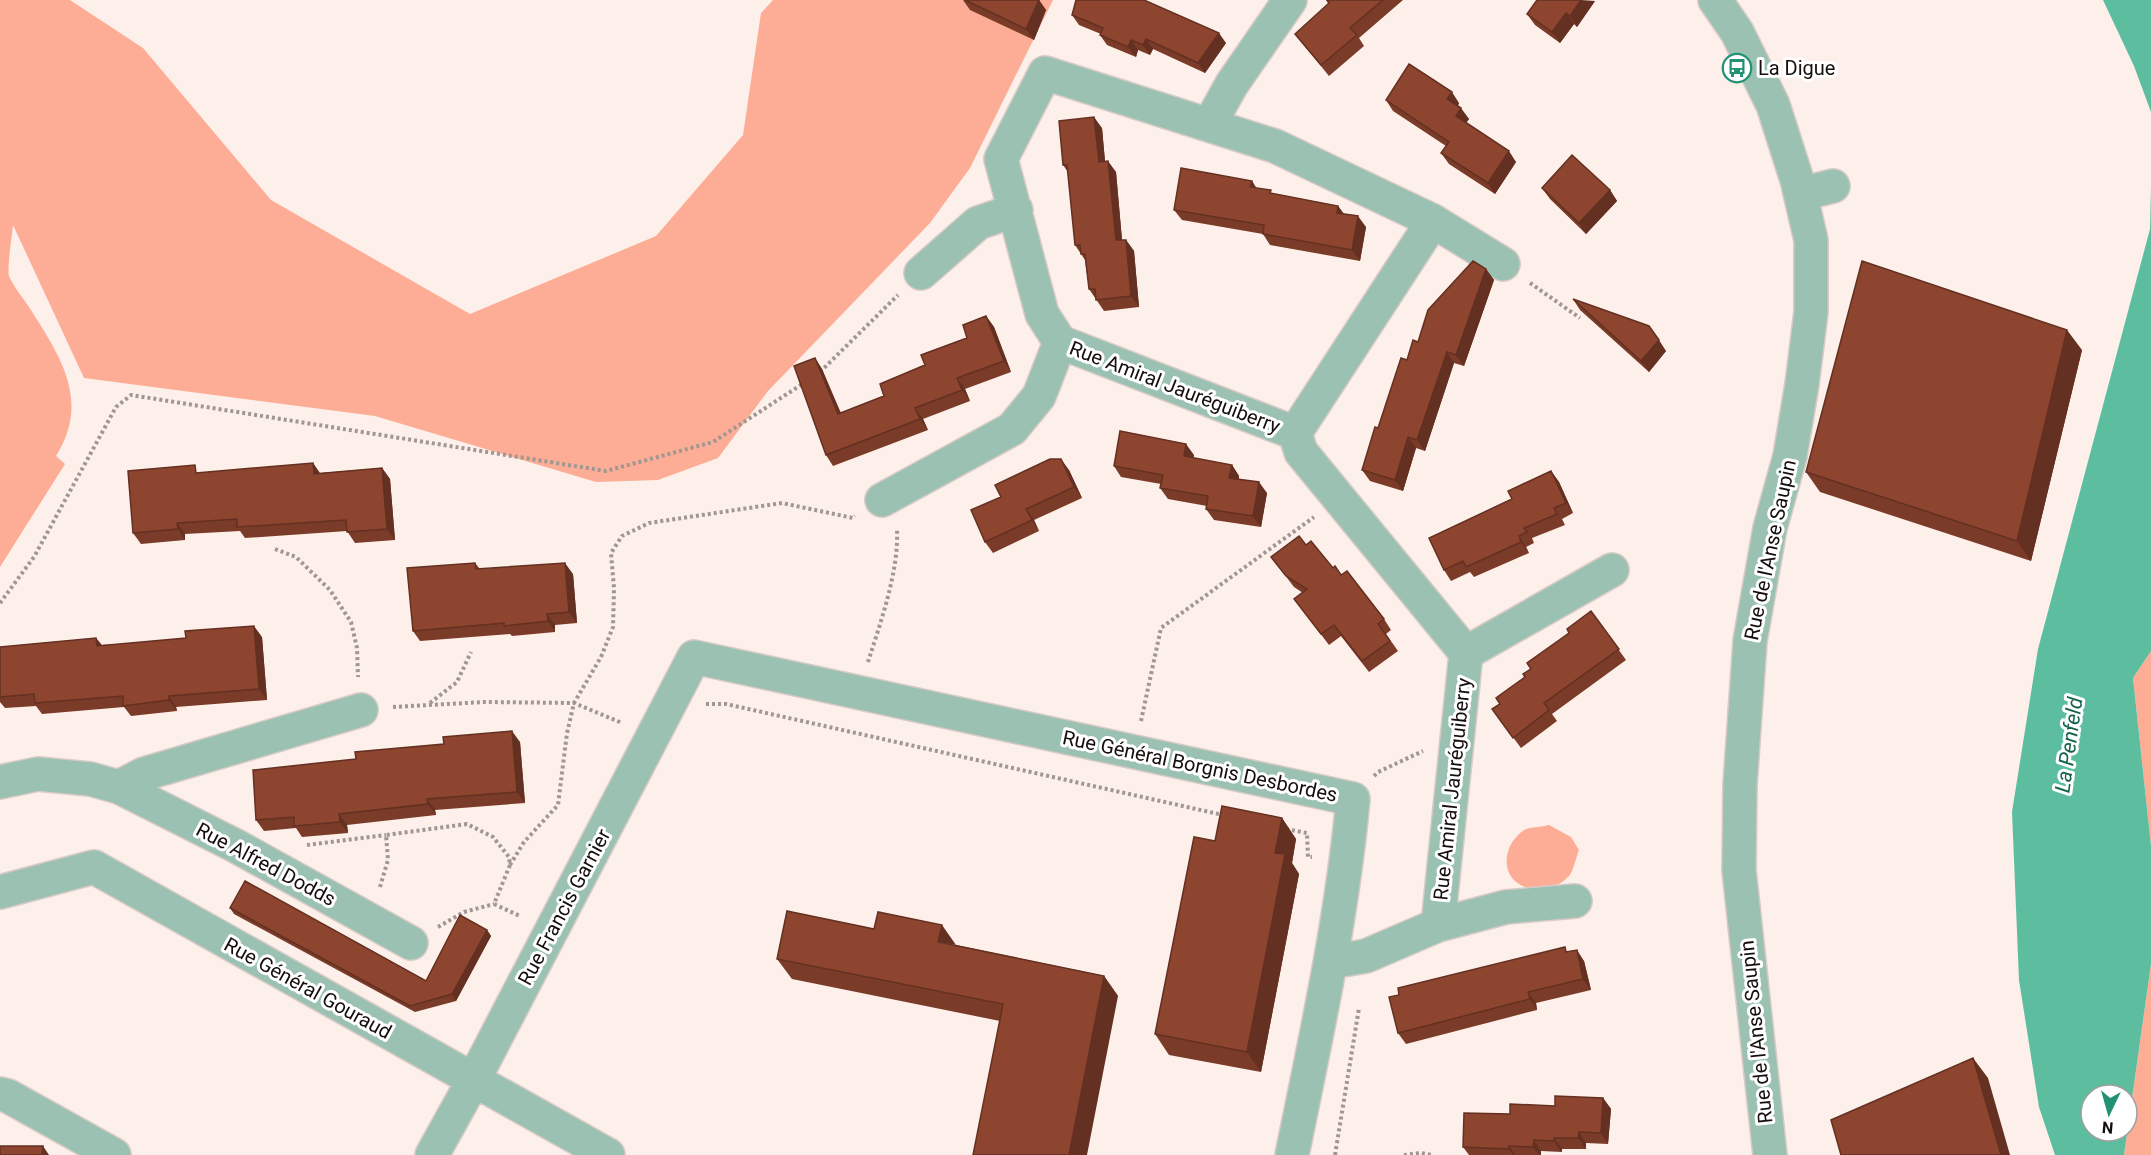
<svg xmlns="http://www.w3.org/2000/svg" width="2151" height="1155" font-family="Roboto,sans-serif">
  <style>
    .green { fill: #fdad95 }
    .water { fill: #5cbe9e; fill-rule: evenodd }
    .lines { fill: none; stroke-linecap: round; stroke-linejoin: round }
    .minor-casing { stroke: #d8cbc6; stroke-width: 36 }
    .path { stroke: #a09692; stroke-width: 4; stroke-dasharray: 3 3; stroke-linecap: butt }
    .minor { stroke: #9ac1b2; stroke-width: 33 }
    .wall { fill: #7a3b28 }
    .shaded-wall { fill: #633021 }
    .building { fill: #8e452f; stroke: #633021; stroke-width: 1.5 }
    .labels { text-anchor: middle; dominant-baseline: central; stroke-width: 6; stroke-linejoin: round; paint-order: stroke }
    .poi-label { font-size: 20px; fill: #140e0c; stroke: #fff; text-anchor: start }
    .street-label { font-size: 20px; fill: #140e0c; stroke: #fff }
    .water-label { font-size: 21px; font-style: italic; fill: #16634d; stroke: #fff }
  </style>
  <rect width="100%" height="100%" fill="#fdefea"/>
  <path class="green" d="M0,0H70L143,48L271,200L470,314L656,236L743,135L761,13L773,0H1053L970,168L930,223L768,391L718,458L658,480L596,482L375,416L84,378L13,225C12,236 7,267 9,276C13,286 23,298 29,307C60,356 91,400 56,456L65,464L0,567Z
    M2151,651V846L2133,678Z
    M1549,825L1571,837L1579,850C1576,857 1574,870 1569,876C1544,903 1493,887 1510,846C1513,840 1520,832 1526,829C1533,827 1542,827 1549,825Z
    M2151,964V1155H2124Z"/>
  <path class="water" d="M2103,0H2151V112L2134,66Z
    M2151,187V651L2133,678L2151,846V964L2124,1155H2055L2039,1107L2019,980L2012,812L2038,649L2150,229ZM2091,1095H2127V1131H2091Z"/>
  <g class="lines">
    <g class="minor-casing">
      <path id="minor" d="M1715,0L1737,32L1773,105L1797,180L1811,240V312L1802,384L1790,456L1770,528L1750,641L1740,785L1739,870L1770,1155
        M1209,125L1232,84L1290,0
        M1801,194L1833,186
        M1433,221L1503,264
        M921,273L978,223L1016,210
        M1060,342L1042,314L1001,159L1045,73L1275,146L1433,221L1295,433
        M882,500L1012,429L1039,396L1060,342L1295,433L1301,452L1466,653L1438,925L1366,956L1331,962
        M1466,653L1612,570
        M0,782L38,774L90,779L119,787L236,846L411,943
        M119,787L144,774L361,710
        M0,892L94,867L608,1155
        M1438,925L1506,907L1575,901
        M0,1094L8,1096L114,1155
        M432,1155L473,1081L694,657L1353,799C1342,919 1316,1037 1292,1155"/>
    </g>
    <path class="path" d="M1530,283L1580,318
      M820,372L898,295
      M275,549L296,557L330,590L351,622L357,648L358,677
      M0,603L34,557L116,407L131,395L606,471L713,442L804,383
      M868,662C881,621 899,571 897,529
      M430,703L457,682L471,652
      M706,704H726L1223,815
      M393,707L484,702L574,703L622,723
      M1141,721L1161,628L1314,517
      M1374,776L1378,772L1423,751
      M1286,829L1307,833L1308,857H1312
      M307,845L386,835
      M510,865L524,842L558,805L567,733L574,703L601,657L613,627L614,588L611,553L622,536L649,523L782,503L853,518L855,516
      M380,887L388,860L386,835L467,824L493,837L509,857L510,865L494,904L520,916
      M438,927L464,912L494,904
      M1335,1155L1359,1008
      M1404,1155L1420,1153L1433,1155"/>
    <use href="#minor" class="minor"/>
  </g>
  <path class="wall" d="M963,0H1039L1046,10L1034,40L970,10Z
    M1326,0H1403L1359,38L1364,46L1329,76L1303,44L1295,34L1329,4Z
    M1595,1L1577,27L1574,24L1560,43L1535,25L1527,14Z
    M1072,15L1226,43L1205,73L1153,49L1150,55L1138,50L1136,57L1107,45L1100,35L1101,34L1079,25Z
    M1386,100L1459,103L1458,106L1469,119L1466,123L1516,162L1495,194L1449,164L1441,153L1446,146L1393,111Z
    M1102,128L1105,161L1116,172L1122,240H1126L1134,251L1139,307L1104,311L1089,289L1085,260L1075,245L1068,172L1063,165Z
    M1252,181L1256,188L1273,194L1338,206L1344,214L1366,227L1360,261L1270,245L1263,234L1182,220L1174,210Z
    M1542,188L1610,190L1617,201L1586,234L1550,199Z
    M1486,269L1494,280L1464,366L1454,363L1425,451L1416,448L1403,491L1370,481L1362,470L1378,428L1407,360Z
    M1573,299L1666,351L1649,372L1580,310Z
    M986,316L994,327L1011,372L965,389L970,401L923,419L928,430L833,466L826,455L815,358L822,369L841,413L884,396L967,338Z
    M2082,350L2031,561L1820,492L1806,472Z
    M1194,455L1193,458L1232,465L1239,476V479L1267,493L1261,527L1214,520L1206,509L1207,506L1168,499L1160,488L1161,484L1121,477L1114,466Z
    M313,463L320,473L382,468L390,479L395,540L355,543L347,531L245,538L240,531L185,534V540L141,544L133,533L200,473Z
    M1069,470L1082,498L1034,520L1039,531L993,553L985,542Z
    M1551,471L1559,482L1573,513L1562,519L1565,525L1532,538L1534,543L1526,547L1529,553L1474,577L1470,572L1451,581L1444,570L1512,499Z
    M1306,545L1341,575L1384,619L1391,630L1386,634L1398,651L1369,672L1341,636L1329,645L1294,599L1303,593L1294,587L1271,557Z
    M475,563L480,569L573,574L577,623L555,625V632L512,636L510,634L420,641L413,631Z
    M1591,611L1626,660L1552,714L1557,721L1521,748L1492,709L1500,704L1531,669Z
    M262,637L267,700L176,707L177,711L131,716L124,707L42,714L36,706L5,708L0,702V647L96,638L102,645Z
    M520,742L525,803L435,810L436,815L347,825L348,833L302,837L296,828L264,831L256,820Z
    M1282,818L1296,839L1292,863L1299,874L1261,1072L1169,1055L1155,1034L1215,841Z
    M230,908L426,981L487,930L491,936L456,1001L415,1012L234,914Z
    M956,945L1104,976L1118,996L1000,1021L792,979L777,959Z
    M1568,952L1584,961L1591,990L1536,1003L1537,1010L1406,1044L1398,1033Z
    M1603,1098L1611,1109L1608,1144L1586,1143V1149H1562V1152L1541,1151V1155H1469L1463,1147L1510,1114Z"/>
  <path class="shaded-wall" d="M1039,0L1046,10L1034,40L1026,29Z
    M1581,0L1595,1L1577,27L1570,16Z
    M1566,13L1574,24L1560,43L1552,32Z
    M1219,33L1226,43L1205,73L1198,63Z
    M1146,39L1153,49L1150,55L1143,45Z
    M1131,40L1138,50L1136,57L1128,47Z
    M1452,92L1459,103L1455,110L1447,99Z
    M1461,108L1469,119L1463,127L1456,116Z
    M1094,117L1102,128L1106,173L1099,162Z
    M1509,151L1516,162L1495,194L1488,183Z
    M1108,161L1116,172L1123,251L1116,240Z
    M1252,181L1259,192L1250,187Z
    M1610,190L1617,201L1586,234L1579,223Z
    M1338,206L1346,217L1337,213Z
    M1358,216L1366,227L1360,261L1352,250Z
    M1126,240L1134,251L1139,307L1131,296Z
    M1486,269L1494,280L1464,366L1456,355Z
    M986,316L994,327L1011,372L1004,361Z
    M2067,330L2082,350L2031,561L2017,541Z
    M1659,340L1666,351L1649,372L1641,361Z
    M1447,352L1454,363L1425,451L1417,440Z
    M815,358L822,369L845,425L838,414Z
    M957,378L965,389L970,401L962,390Z
    M915,408L923,419L928,430L920,419Z
    M1408,437L1416,448L1403,491L1395,480Z
    M1186,444L1194,455L1192,467L1184,456Z
    M1061,459L1069,470L1082,498L1074,487Z
    M313,463L320,474H314Z
    M1232,465L1239,476L1237,489L1229,478Z
    M382,468L390,479L395,540L387,529Z
    M1551,471L1559,482L1573,513L1566,503Z
    M1259,482L1267,493L1261,527L1253,516Z
    M1026,509L1034,520L1039,531L1032,520Z
    M177,523L185,534V540L178,529Z
    M1519,536L1526,547L1529,553L1521,542Z
    M565,563L573,574L577,623L569,612Z
    M547,614L555,625V632L548,621Z
    M254,626L262,637L267,700L259,689Z
    M96,638L104,649L97,646Z
    M169,696L176,707L177,711L169,700Z
    M512,731L520,742L525,803L517,792Z
    M427,799L435,810L436,815L428,804Z
    M339,814L347,825L348,833L340,822Z
    M1282,818L1296,839L1292,863L1299,874L1261,1072L1247,1052L1275,853Z
    M942,925L956,945L938,942Z
    M487,930L491,936L456,1001L452,994Z
    M1577,950L1584,961L1591,990L1583,979Z
    M1104,976L1118,996L1087,1155H1069Z
    M1528,992L1536,1003L1537,1010L1530,999Z
    M1973,1058L1988,1078L2010,1155H2001Z
    M1603,1098L1611,1109L1608,1144L1601,1133Z
    M1579,1132L1586,1143V1149L1578,1138Z
    M1554,1138L1562,1149V1152L1554,1141Z
    M1534,1140L1541,1151V1155H1539L1533,1147Z
    M43,1146L49,1155H42Z
    M1509,1146L1515,1155H1513L1509,1149Z"/>
  <path class="building" d="M965,0H1039L1026,29Z
    M1076,0H1144L1219,33L1198,63L1146,39L1143,45L1131,40L1128,47L1100,35L1103,28L1072,15Z
    M1327,0H1383L1350,28L1357,35L1321,65L1295,34L1329,3Z
    M1537,0H1581L1570,16L1566,13L1552,32L1527,14Z
    M1409,64L1452,92L1447,99L1461,108L1456,116L1509,151L1488,183L1441,153L1449,142L1386,100Z
    M1094,117L1099,162L1108,161L1116,240H1126L1131,296L1096,300L1095,289H1089L1085,254H1081L1080,245H1075L1067,165H1063L1059,121Z
    M1572,155L1610,190L1579,223L1542,188Z
    M1181,168L1252,181L1250,187L1271,190L1270,193L1338,206L1337,213L1358,216L1352,250L1263,234L1264,225L1174,210Z
    M1473,261L1486,269L1456,355L1447,352L1417,440L1408,437L1395,480L1362,470L1375,427L1378,428L1401,358L1407,360L1413,340L1418,342L1428,310Z
    M1862,261L2067,330L2017,541L1806,472Z
    M1573,299L1649,326L1659,340L1641,361Z
    M986,316L1004,361L957,378L962,390L915,408L920,419L826,455L794,366L815,358L838,414L884,396L880,384L925,365L921,355L967,338L963,325Z
    M1120,431L1186,444L1184,456L1232,465L1229,478L1259,482L1253,516L1206,509L1208,496L1160,488L1163,475L1114,466Z
    M1050,459H1061L1074,487L1026,509L1032,520L985,542L971,510L1001,497L995,485Z
    M313,463L314,474L382,468L387,529L347,532L346,520L237,527V519L177,523L178,529L133,533L128,471L195,465L196,473Z
    M1551,471L1566,503L1554,508L1557,514L1524,528L1527,532L1519,536L1521,542L1466,567L1463,561L1444,570L1429,538L1512,499L1508,491Z
    M1299,536L1306,545L1311,541L1333,568L1335,566L1341,575L1347,571L1384,619L1378,624L1390,641L1362,661L1334,625L1321,634L1294,599L1307,589L1286,576L1271,557Z
    M475,563L476,569L565,563L569,612L547,614L548,621L504,626V623L413,631L407,568Z
    M1591,611L1619,649L1544,703L1549,710L1513,738L1492,709L1500,704L1496,698L1525,677L1523,674L1531,669L1527,663L1569,633L1567,629Z
    M254,626L259,689L169,696V700L123,706V696L35,703L34,694L0,697V647L96,638L97,646L186,638L185,631Z
    M512,731L517,792L427,799L428,804L339,814L340,822L294,826V817L256,820L253,770L356,759L355,752L444,744L443,737Z
    M1222,806L1282,818L1275,853L1285,854L1247,1052L1155,1034L1194,837L1215,841Z
    M245,881L426,981L460,915L487,930L452,994L410,1006L230,908Z
    M787,911L874,929L878,912L942,925L938,942L1104,976L1069,1155H973L1003,1004L777,959Z
    M1565,947L1566,952L1577,950L1583,979L1528,992L1530,999L1398,1033L1389,997L1399,995L1398,988Z
    M1973,1058L2001,1155H1841L1831,1120Z
    M1555,1096L1603,1098L1601,1133L1579,1132L1578,1138H1554V1141L1534,1140L1533,1147L1509,1146V1149L1463,1147L1464,1113L1510,1114V1104L1555,1106Z
    M0,1146H43L42,1155H0Z"/>
  <defs>
    <g id="bus-ring" transform="scale(1.5)"><circle r="9.5" fill="#fff" stroke="#239273" stroke-width="1.5"/><path d="M-5-6H5V4H4V6H2V4H-2V6H-4V4H-5ZM-3.5-4V0h7V-4ZM-3.5 1.2v1.5H-2V1.2ZM2 1.2v1.5H3.5V1.2Z" fill="#239273"/></g>
  </defs>
  <g fill-rule="evenodd">
    <use href="#bus-ring" x="1737" y="68"/>
  </g>
  <g class="labels">
    <g class="poi-label">
      <text x="1758" y="68">La Digue</text>
    </g>
    <g class="street-label">
      <text transform="translate(1175 387) rotate(21)">Rue Amiral Jauréguiberry</text>
      <text transform="translate(1770 550) rotate(-78)">Rue de l'Anse Saupin</text>
      <text transform="translate(1200 766) rotate(12)">Rue Général Borgnis Desbordes</text>
      <text transform="translate(1452 789) rotate(-84)">Rue Amiral Jauréguiberry</text>
      <text transform="translate(266 864) rotate(28)">Rue Alfred Dodds</text>
      <text transform="translate(564 907) rotate(-62)">Rue Francis Garnier</text>
      <text transform="translate(308 988) rotate(29)">Rue Général Gouraud</text>
      <text transform="translate(1756 1032) rotate(-96)">Rue de l'Anse Saupin</text>
    </g>
    <g class="water-label">
      <text transform="translate(2069 745) rotate(-82)">La Penfeld</text>
    </g>
  </g>
  <g transform="translate(2109 1113) rotate(185)"><circle r="28" fill="#ffffff" stroke="#a19f9e" stroke-width="1.5"/>
  <path d="M0-4.5L10 22L0 15L-10 22Z" fill="#239273"/>
  <text y="-9" font-size="16" font-weight="bold" text-anchor="middle" fill="#140e0c">N</text>
  </g>
</svg>
